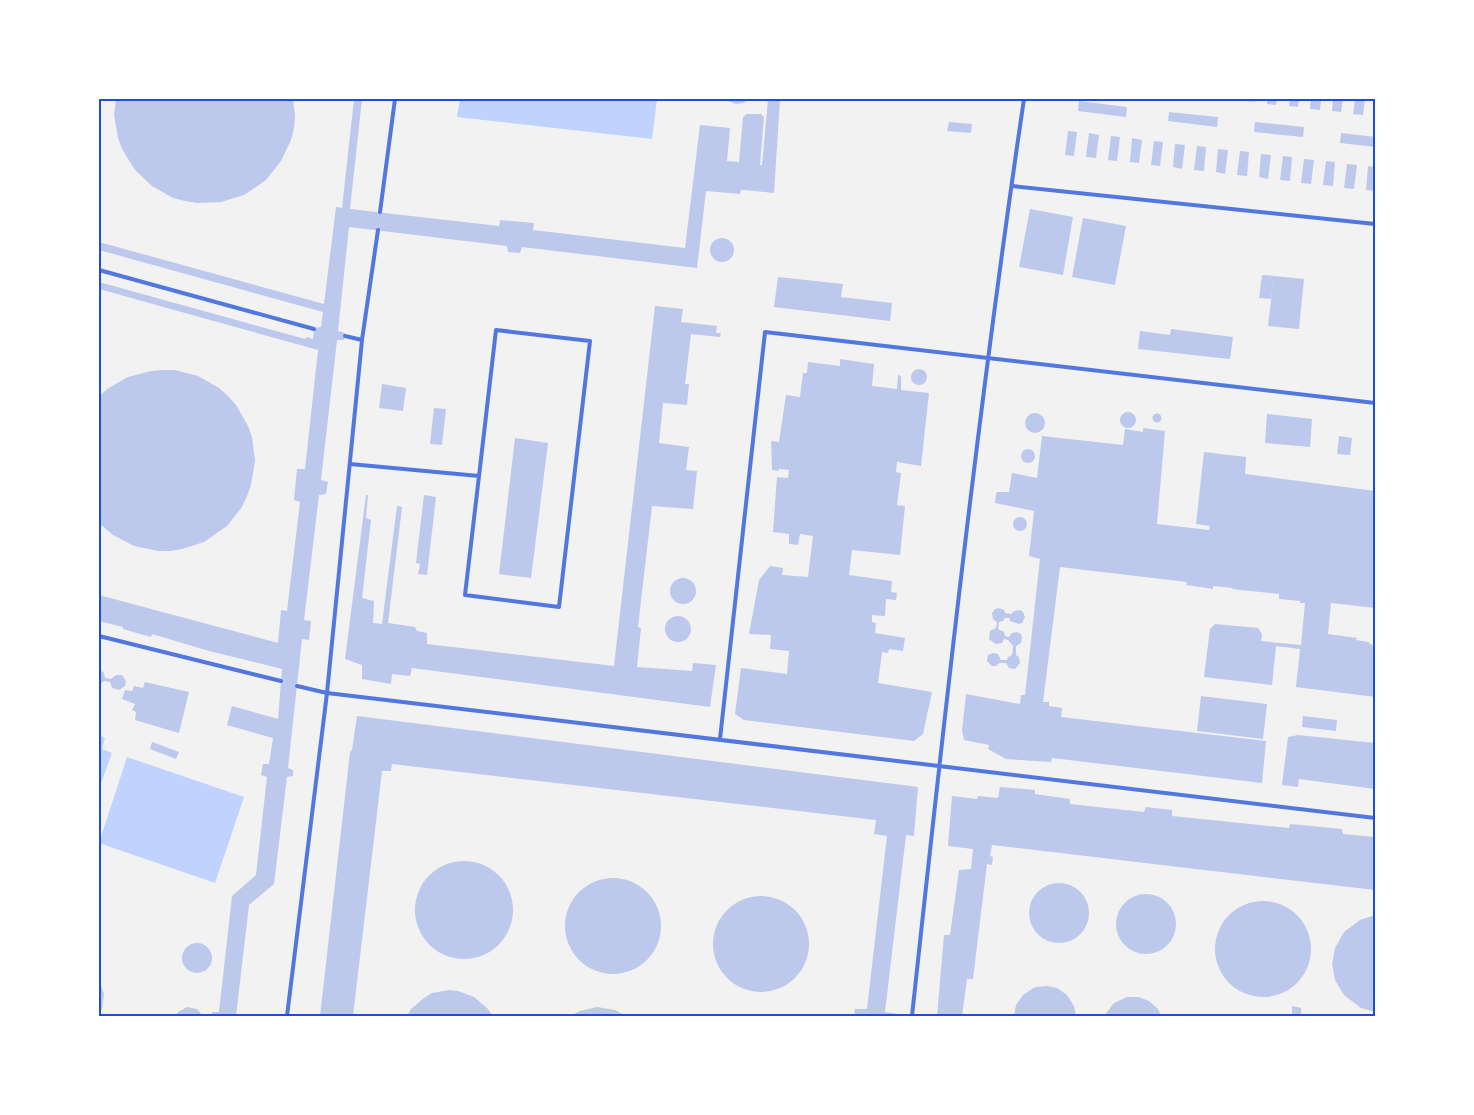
<svg xmlns="http://www.w3.org/2000/svg" width="1474" height="1115" font-family="'Space Grotesk',sans-serif">
  <style>
    .water { fill: #bfd3fe }
    .building { fill: #bdc9ec }
    .lines { fill: none; stroke-linecap: round; stroke-linejoin: round }
    .service { stroke: #5277de; stroke-width: 4 }
    .neatline { fill: none; stroke: #1d4ed8; stroke-width: 2 }
  </style>
  <rect width="100%" height="100%" fill="#f2f2f2"/>
  <path class="water" d="M460,99H657L652,139L457,117Z
    M99,735L105,738L102,749L112,753L99,789Z
    M127,757L244,797L215,883L99,843Z"/>
  <path class="building" d="M116,99H293L295,116L294,128L291,140L281,161L266,180L256,187L244,195L221,202L197,203L185,201L173,198L152,186L135,170L122,149L118,138L114,115Z
    M354,99H362L350,209L499,226L500,220L534,223L533,230L685,248L700,125L730,128L727,161L739,162L743,117L747,114H761L764,117L760,165H762L768,99H780L774,193L745,190H741L740,194L706,191L697,268L522,247L520,253L508,252L507,246L349,227L338,331L345,333L344,340H337L321,480L328,482L326,494L319,495L304,620L311,621L309,640L302,639L288,768L293,770V776L287,777L274,884L249,905L236,1016H211L212,1012H219L232,896L256,875L267,777L261,775L263,764H269L273,738L227,725L232,706L278,719L282,669L209,651L152,634L151,637L123,629V627L99,621V595L278,643L281,610L287,611L300,502L294,500L297,469H305L318,350L99,289V282L305,339L307,337L313,339L314,328L321,327L323,312L99,250V242L324,304L336,207L342,208Z
    M726,99H747L744,103L736,104L728,101Z
    M1246,99H1256L1255,102L1246,101Z
    M1267,99H1277L1276,105L1267,104Z
    M1290,99H1299L1298,107L1289,106Z
    M1311,99H1321L1320,110L1310,109Z
    M1333,99H1343L1341,112L1332,111Z
    M1355,99H1365L1363,115L1353,114Z
    M1079,101L1127,107L1126,117L1078,111Z
    M1169,112L1218,117L1217,127L1168,121Z
    M949,122L972,124L971,133L947,131Z
    M1255,122L1304,127L1303,137L1254,132Z
    M1068,131L1077,132L1074,156L1065,155Z
    M1089,133L1099,135L1096,158L1086,157Z
    M1341,133L1375,137V147L1340,143Z
    M1111,136L1120,137L1117,161L1108,160Z
    M1132,138L1142,140L1139,163L1130,162Z
    M1154,141L1163,142L1160,166L1151,165Z
    M1175,144L1185,145L1182,169L1173,167Z
    M1197,146L1206,147L1204,171L1194,170Z
    M1218,149L1228,150L1225,174L1216,172Z
    M1240,151L1249,152L1247,176L1237,175Z
    M1261,154L1271,155L1268,179L1259,177Z
    M1283,156L1292,157L1290,181L1280,180Z
    M1304,159L1314,160L1311,184L1301,183Z
    M1326,161L1335,162L1333,186L1323,185Z
    M1347,164L1357,165L1354,189L1344,188Z
    M1368,166L1375,167V191L1366,190Z
    M1030,209L1073,217L1063,275L1019,267Z
    M1083,218L1126,226L1115,285L1072,277Z
    M710 250a12 12 0 1 1 24 0a12 12 0 1 1-24 0Z
    M1262,275L1274,276L1271,299L1259,298Z
    M1274,276L1304,279L1299,329L1268,326Z
    M778,277L843,284L841,297L892,303L890,321L774,307Z
    M655,306L683,309L681,322L717,326L716,333H721L720,337L691,334L685,384H689L687,405L663,403L659,443L689,447L686,470L697,471L693,509L652,506L638,627L641,628L637,667L692,671L693,663L716,665L710,707L412,668L410,676L392,674L391,684L362,679V665L345,659L366,495H368L366,518L371,520L362,598L374,601L373,623L382,624L397,506L402,507L388,623L415,627L417,631L427,633V644L614,666Z
    M1171,329L1233,337L1230,359L1138,349L1140,331L1170,335Z
    M840,359L874,364L872,386L897,389L898,375L901,376V390L929,393L921,466L897,462L896,472L901,473L897,505L905,506L900,555L852,550L849,575L892,581L891,592L897,593L896,600L886,599L885,616L872,615V622L876,623L875,633L905,638L903,651L889,649L888,653L882,652L878,683L932,692L923,734L914,741L744,720L735,714L741,668L787,674L789,651L770,649L771,635L749,634L759,580L770,566L783,568L782,575L808,577L813,536L800,534L798,545L789,544V534L773,532L777,477L788,478L789,470L779,469V471L772,470L771,441L779,442L786,395L800,397L803,373H807L808,362L840,366Z
    M911 377a8 8 0 1 1 16 0a8 8 0 1 1-16 0Z
    M163,370H175L198,376L219,388L228,396L236,405L248,426L252,437L255,461L251,485L247,496L242,507L227,526L204,542L182,549L170,551H158L134,546L113,535L99,523V397L107,389L128,377L151,371Z
    M382,384L406,388L403,411L379,408Z
    M434,408L446,409L442,445L430,444Z
    M1120 420a8 8 0 1 1 16 0a8 8 0 1 1-16 0Z
    M1025 423a10 10 0 1 1 20 0a10 10 0 1 1-20 0Z
    M1152.5 418a4.5 4.5 0 1 1 9 0a4.5 4.5 0 1 1-9 0Z
    M1267,414L1312,419L1310,447L1265,443Z
    M1143,428L1165,431L1157,524L1209,530L1210,526L1196,524L1204,452L1246,457L1245,474L1375,491V608L1331,603L1328,634L1357,638L1356,640L1368,642L1372,645L1375,646V697L1296,687L1300,649L1276,646L1272,685L1204,677L1210,629L1215,624L1258,628L1262,634L1261,641L1301,645L1305,603H1300V601L1279,599V594L1232,589L1233,588L1213,586V589L1186,585L1187,582L1060,567L1043,702H1049V706L1062,708L1061,717L1266,741L1262,783L1052,758L1051,762L1006,759L988,749L989,745L964,740L962,731L966,694L1020,704L1021,695H1025L1040,559L1029,556L1034,511L995,503L996,494L997,492H1009L1012,473L1037,478L1042,436L1123,445L1125,429L1143,432Z
    M1339,436L1352,438L1350,455L1337,454Z
    M515,438L548,443L531,578L499,574Z
    M1021 456a7 7 0 1 1 14 0a7 7 0 1 1-14 0Z
    M424,495L436,497L427,575L418,574L420,564L416,563Z
    M1013 524a7 7 0 1 1 14 0a7 7 0 1 1-14 0Z
    M670 591a13 13 0 1 1 26 0a13 13 0 1 1-26 0Z
    M999,608L1004,610L1005,613L1011,614L1014,611L1020,610L1023,612L1025,617L1022,623L1019,624L1010,621V618H1005L1003,621L999,622L998,629L1004,632L1005,636L1009,637L1012,633L1017,632L1021,634L1022,638L1021,643L1016,646V655L1019,657L1020,663L1015,669L1009,668L1006,663H999L996,666H992L987,661L988,655L993,653L998,654L1001,660H1007L1008,657L1012,655L1013,646L1008,640L1004,639L1002,643L996,644L989,639L990,631L996,628L997,622L993,619L992,613L995,609Z
    M665 629a13 13 0 1 1 26 0a13 13 0 1 1-26 0Z
    M99,669L104,673L105,678L111,679L116,675H122L126,681L125,686L119,690L112,688L110,682L104,681L99,685Z
    M145,682L189,692L179,733L135,720L136,712L132,710L135,704L122,699L125,690L132,691L134,686L143,688Z
    M1201,696L1267,704L1263,739L1197,731Z
    M357,716L918,787L914,836L906,835L885,1012L898,1014L897,1016H854L855,1009H867L887,836L874,834L876,820L392,764L391,771H382L353,1016H320L350,752L352,750Z
    M1303,716L1337,720L1336,731L1302,727Z
    M1298,735L1375,743V789L1299,779L1298,787L1282,785L1288,737Z
    M152,742L179,752L176,759L150,749Z
    M1000,787L1035,790V794L1070,799V804L1144,812L1146,807L1172,810V816L1289,828L1290,824L1342,829L1343,834L1375,837V890L992,845L990,856L993,857L992,865L987,864L973,979H967L962,1016H937L944,935H950L959,870L971,869L973,849L948,846L952,796L977,799L978,796L998,798Z
    M415 910a49 49 0 1 1 98 0a49 49 0 1 1-98 0Z
    M565 926a48 48 0 1 1 96 0a48 48 0 1 1-96 0Z
    M1029 913a30 30 0 1 1 60 0a30 30 0 1 1-60 0Z
    M1116 924a30 30 0 1 1 60 0a30 30 0 1 1-60 0Z
    M713 944a48 48 0 1 1 96 0a48 48 0 1 1-96 0Z
    M1215 949a48 48 0 1 1 96 0a48 48 0 1 1-96 0Z
    M1375,915V1012L1361,1008L1344,995L1335,980L1332,964L1335,948L1344,932L1360,920Z
    M182 958a15 15 0 1 1 30 0a15 15 0 1 1-30 0Z
    M99,979L104,994L102,1009L99,1013Z
    M1047,986L1057,988L1067,995L1074,1006L1076,1016H1014L1016,1005L1023,995L1035,987Z
    M449,990L458,991L474,997L487,1008L493,1016H407L411,1009L424,998L432,993Z
    M1127,997H1138L1149,1001L1158,1009L1161,1016H1104L1114,1003Z
    M1292,1006L1301,1008V1016H1292Z
    M187,1007L197,1009L203,1016H175L178,1012Z
    M597,1007L615,1010L626,1016H570L580,1011Z"/>
  <g class="lines">
    <path class="service" d="M1012,186L1375,224
      M380,212L395,99
      M99,270L314,329
      M345,336L362,340
      M350,464L479,476L496,330L590,341L559,607L465,595L479,476
      M99,636L281,681
      M297,686L327,693L1375,818
      M720,739L765,332L1375,403
      M287,1016L327,693L362,340L378,230
      M912,1016C945,710 979,403 1024,99"/>
  </g>
  <rect width="1474" height="1115" fill="none" stroke="#ffffff" stroke-width="200"/>
  <rect x="100" y="100" width="1274" height="915" class="neatline"/>
</svg>
